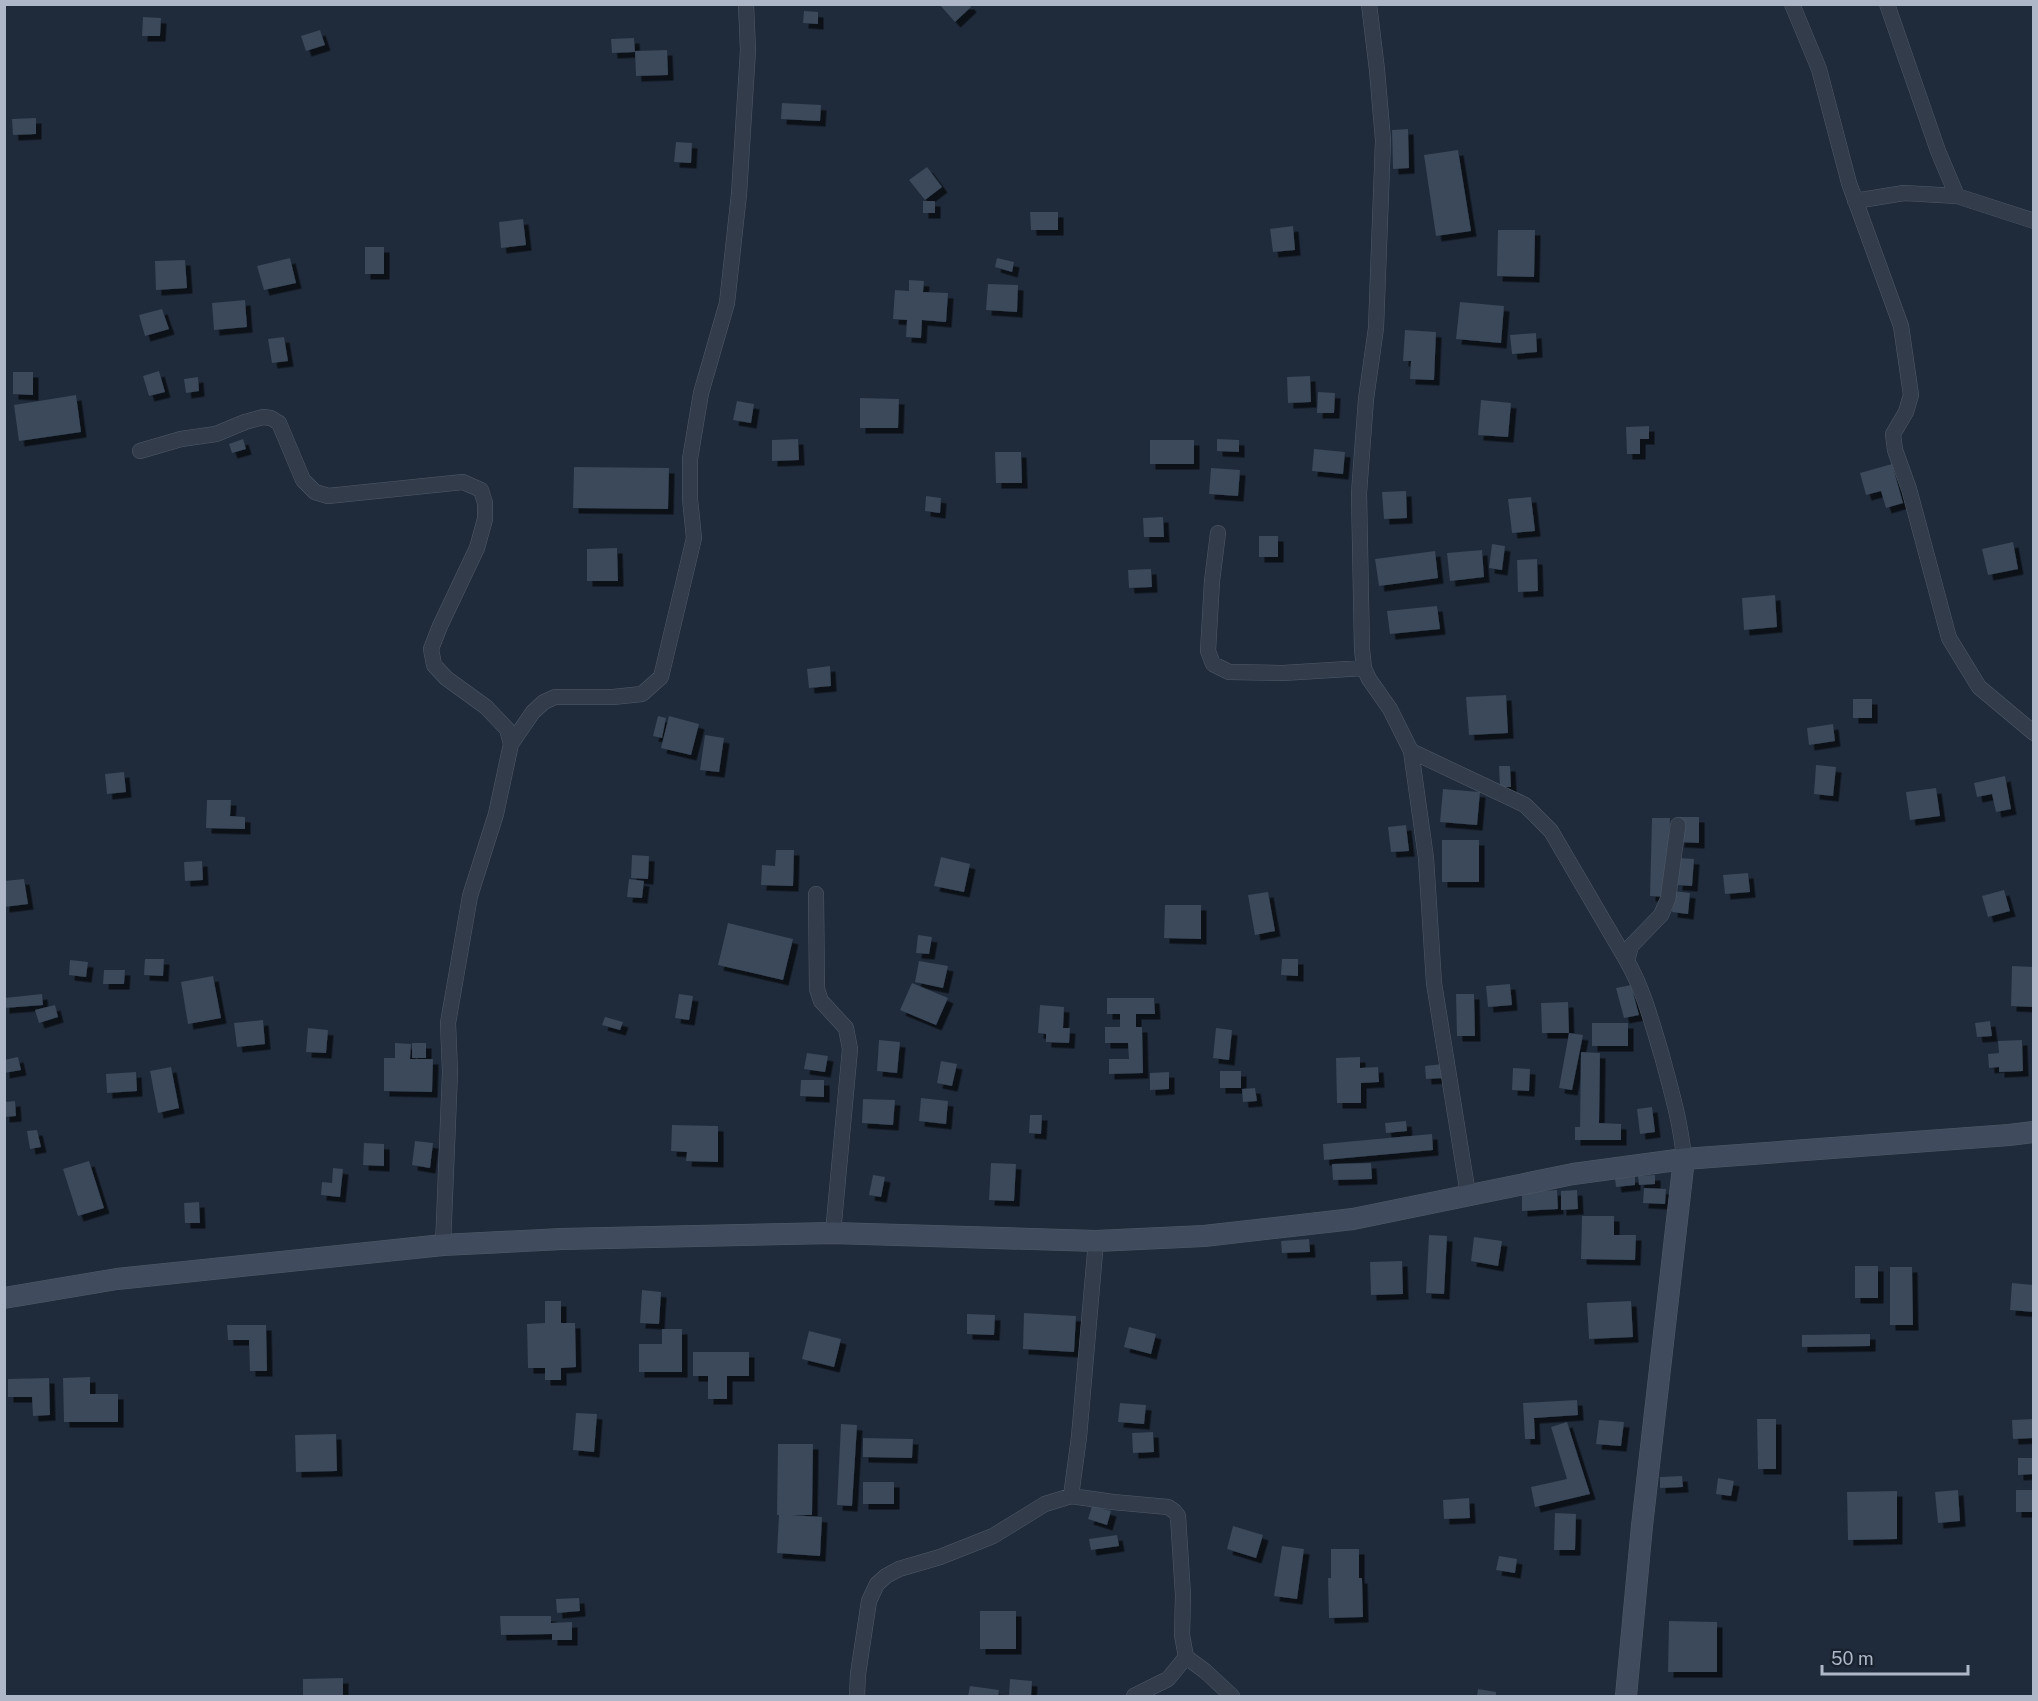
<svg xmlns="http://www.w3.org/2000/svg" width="2038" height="1701" font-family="'Public Sans',sans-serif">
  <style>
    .building { fill: #3a485a; filter: url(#shadow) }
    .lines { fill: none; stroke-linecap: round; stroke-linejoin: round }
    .street-casing { stroke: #505a68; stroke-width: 16 }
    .secondary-casing { stroke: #505a68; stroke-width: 22 }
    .street { stroke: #333c4a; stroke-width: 15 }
    .secondary { stroke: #404b5d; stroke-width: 21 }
  </style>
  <defs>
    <filter id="shadow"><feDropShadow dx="5.5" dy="5.5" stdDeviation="0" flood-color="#0009"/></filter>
  </defs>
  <rect width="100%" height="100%" fill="#1f2a3a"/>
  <path class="building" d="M939,4H969L971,7L955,22Z
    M804,11L818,12V24L803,23Z
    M143,17L161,18L160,36H142Z
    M320,30L325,45L306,51L301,36Z
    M634,38L635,52L612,53L611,39Z
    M667,50L668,75L636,76L635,51Z
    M782,103L821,105L820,121L781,119Z
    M36,118V134L13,135L12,119Z
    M1408,129L1409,168L1393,169L1392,130Z
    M676,142L692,143L691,163L674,162Z
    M1458,150L1471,231L1436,236L1424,155Z
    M927,167L942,187L925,200L909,180Z
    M923,201H935V213H923Z
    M1030,212H1058V230H1031Z
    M523,219L526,245L501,248L499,222Z
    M1293,226L1295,250L1273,252L1270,229Z
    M1498,230H1535L1534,277L1497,276Z
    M365,247H384V274H365Z
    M290,258L296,283L264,290L257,266Z
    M997,258L1014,262L1012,272L995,267Z
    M185,260L187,288L156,290L155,261Z
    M909,280L924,281L923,292L948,293L946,322L922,320L921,338L906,337L907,320L893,319L895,290L909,291Z
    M988,284L1018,285L1017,312L986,310Z
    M245,300L247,327L214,330L212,303Z
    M1460,302L1504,306L1501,343L1456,339Z
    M162,309L169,329L145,336L139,315Z
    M1405,330L1436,332L1434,380L1410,379L1411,361H1403Z
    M1536,333L1537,352L1512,354L1510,335Z
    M284,337L288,361L272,363L268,339Z
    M159,371L165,392L149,396L143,376Z
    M13,372H33V395L13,394Z
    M1310,376L1311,402L1288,403L1287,377Z
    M198,377L199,391L186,393L184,379Z
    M1318,392L1335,393L1334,413H1317Z
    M76,395L81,432L19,441L14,405Z
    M860,398L899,399L898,428H860Z
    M1481,400L1511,403L1508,437L1478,435Z
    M737,401L754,404L751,423L733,420Z
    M1649,426V439H1640V454H1627L1626,427Z
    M243,439L246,449L232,453L229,444Z
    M798,439L799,460L772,461V440Z
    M1217,439L1239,440V452L1217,451Z
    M1150,440H1194V464H1150Z
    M1314,449L1345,452L1343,474L1312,471Z
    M995,452H1021L1022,483H996Z
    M1892,464L1903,503L1886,508L1881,491L1866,495L1860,473Z
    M574,467L669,468L668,509L573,508Z
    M1211,468L1240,470L1238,496L1209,494Z
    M1406,491L1407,518L1384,519L1382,492Z
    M926,496L941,498L940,513L925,511Z
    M1531,497L1535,531L1512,533L1508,499Z
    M1163,517L1164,537H1144L1143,518Z
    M1259,536H1278V557H1259Z
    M2013,542L2018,569L1988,575L1982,549Z
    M1492,544L1505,546L1502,570L1489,568Z
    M617,548L618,581H587V549Z
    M1482,550L1484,577L1450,581L1447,553Z
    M1435,551L1438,578L1379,586L1375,559Z
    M1537,559L1538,591L1518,592L1517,560Z
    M1151,569L1152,587L1129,588L1128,570Z
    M1775,595L1777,627L1744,630L1742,598Z
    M1437,606L1440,629L1390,634L1387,611Z
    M830,666L831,686L809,688L807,669Z
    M1506,695L1508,733L1469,735L1466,697Z
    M1853,699H1872V718H1853Z
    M658,716L666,718L662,738L653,736Z
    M669,716L699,724L691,755L661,748Z
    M1833,724L1835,741L1809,745L1807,728Z
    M705,735L724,738L719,772L700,770Z
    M1816,765L1836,767L1833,796L1814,794Z
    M1499,766H1510L1511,787H1500Z
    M124,772L126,792L107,794L105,774Z
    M2005,776L2011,809L1996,812L1992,794L1977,797L1974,783Z
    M1936,788L1940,816L1910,820L1906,792Z
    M1443,789L1480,792L1477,825L1440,822Z
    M207,800H231L230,816L245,817V829L206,828Z
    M1680,817H1699V843L1679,842Z
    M1652,818H1670L1668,897L1650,896Z
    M1406,825L1409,851L1391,852L1388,827Z
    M1442,840H1479V882H1442Z
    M776,850H794L793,886L761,885L762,865L775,866Z
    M632,855L649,856L648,879L631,878Z
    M941,857L970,864L964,892L934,886Z
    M1678,858L1694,859L1692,886L1677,885Z
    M202,861L203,880L185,881L184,862Z
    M1748,873L1750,892L1725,894L1723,875Z
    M24,879L28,904L4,907V881Z
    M629,879L644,881L642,898L627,897Z
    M2004,890L2010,911L1988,917L1982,896Z
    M1674,891L1690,893L1688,914L1672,912Z
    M1268,892L1275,931L1255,935L1248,895Z
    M1165,905H1201V939L1164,938Z
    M728,923L793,939L783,980L718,965Z
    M918,935L932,937L929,954L916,953Z
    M145,959H164L163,976L144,975Z
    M1282,959H1298V976L1281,975Z
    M70,960L88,962L86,977L69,975Z
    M919,961L948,966L943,988L915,982Z
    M2012,966L2034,967V1007L2011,1006Z
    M104,970H125L124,984H103Z
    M213,976L221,1018L188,1024L181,982Z
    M912,983L948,998L936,1025L900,1010Z
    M1510,984L1512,1005L1488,1007L1486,986Z
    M1631,985L1639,1015L1624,1018L1616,988Z
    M42,994L43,1005L4,1008V998Z
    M679,994L693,996L689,1020L675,1018Z
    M1456,994H1474L1475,1036H1457Z
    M1107,998H1154L1155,1014H1136V1027H1142L1143,1073L1109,1074V1059H1129L1128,1043H1105V1027H1120V1014H1107Z
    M1568,1002L1569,1033H1542L1541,1003Z
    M55,1005L58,1017L39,1023L35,1010Z
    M1040,1005L1064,1007L1063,1028H1070L1069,1043L1046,1042V1034L1038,1033Z
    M605,1017L623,1022L620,1030L602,1025Z
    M263,1020L265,1044L237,1047L234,1023Z
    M1990,1021L1992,1036L1977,1037L1975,1023Z
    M1592,1023H1628V1046H1592Z
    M308,1028L328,1030L326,1053L306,1052Z
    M1216,1028L1232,1030L1229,1060L1213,1058Z
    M1569,1033L1583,1035L1572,1090L1559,1088Z
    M879,1040L900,1042L897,1073L877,1071Z
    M2022,1040L2023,1071L1999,1072V1067L1989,1068L1988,1054L1999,1053L1998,1041Z
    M395,1043L411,1044L410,1059H433L432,1092L384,1091V1058H395Z
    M412,1043H426V1058H412Z
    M1581,1052L1600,1053L1599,1123L1621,1124V1140H1575V1127H1580Z
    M807,1053L828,1056L825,1072L804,1069Z
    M18,1057L21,1070L4,1073V1060Z
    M1360,1057V1068L1378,1067L1379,1082L1361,1083V1103H1337L1336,1058Z
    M941,1061L957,1064L952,1086L937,1083Z
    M1442,1064L1444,1078L1426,1079L1425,1066Z
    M171,1067L179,1108L158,1113L150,1071Z
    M1513,1068L1530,1069L1529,1091L1512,1090Z
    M1220,1071H1241V1088H1220Z
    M136,1072L137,1091L107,1093L106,1074Z
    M1169,1072V1089L1150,1090V1073Z
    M801,1080H824V1097L800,1096Z
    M1255,1088L1257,1101L1243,1102L1242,1089Z
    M921,1098L948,1101L946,1124L919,1121Z
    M863,1099L895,1100L893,1125L862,1123Z
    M15,1101L16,1116L4,1117V1102Z
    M1652,1107L1655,1132L1640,1134L1637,1109Z
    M1030,1115H1042L1041,1134L1029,1133Z
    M1406,1121L1407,1131L1386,1133L1385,1123Z
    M672,1125L718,1126V1162L686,1161L687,1152L671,1151Z
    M37,1130L41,1147L30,1149L27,1131Z
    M1432,1134L1433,1150L1324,1160L1323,1144Z
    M415,1141L433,1143L430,1168L412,1165Z
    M364,1143L384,1144V1166L363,1165Z
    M89,1161L104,1208L78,1216L63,1169Z
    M991,1163L1016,1164L1014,1201L989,1200Z
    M1371,1163L1372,1179L1333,1180L1332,1164Z
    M333,1168L343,1169L340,1197L321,1195L322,1182L332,1183Z
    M873,1175L885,1177L881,1197L869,1195Z
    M1655,1175V1184L1639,1185L1638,1176Z
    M1635,1177V1185L1616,1187L1615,1178Z
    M1644,1188L1666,1189L1665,1204L1643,1203Z
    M1557,1190L1558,1209L1522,1211V1192Z
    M1577,1190L1578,1209L1561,1210V1191Z
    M199,1202L200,1223H185L184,1203Z
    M1582,1216H1614V1235H1636L1635,1260L1581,1259Z
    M1429,1235L1447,1236L1444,1294L1426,1293Z
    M1474,1237L1502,1241L1498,1266L1471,1261Z
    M1309,1239L1310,1252L1282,1253L1281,1241Z
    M1402,1261L1403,1294L1371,1295L1370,1262Z
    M1855,1266H1878V1298H1855Z
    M1890,1267H1912L1913,1325H1890Z
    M2012,1283L2034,1285V1312L2010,1310Z
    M642,1290L661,1292L659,1324L640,1323Z
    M545,1301H561V1323H575L576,1367L561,1368V1380H545V1368H528L527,1324L545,1323Z
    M1631,1301L1633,1337L1589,1339L1587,1303Z
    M1024,1313L1076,1316L1074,1352L1023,1349Z
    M967,1314L995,1315L994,1335L967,1334Z
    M227,1325H266L267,1371H250L249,1340H228Z
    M1129,1327L1156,1334L1151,1354L1124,1347Z
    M662,1329H682V1372H639V1344H662Z
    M809,1331L841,1339L834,1367L802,1359Z
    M1870,1334V1346L1802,1347V1335Z
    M693,1352H749V1376H727V1399H708V1376H693Z
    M90,1377V1394H118V1422H64L63,1378Z
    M49,1378L50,1415L33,1416L32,1397H8V1379Z
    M1577,1400L1578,1415L1534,1418L1535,1439H1525L1523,1403Z
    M1120,1403L1146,1405L1144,1424L1118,1422Z
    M576,1413L597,1414L594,1452L573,1450Z
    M1757,1419H1776V1469H1758Z
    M2034,1419V1438L2013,1439L2012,1420Z
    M1599,1420L1624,1422L1621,1446L1596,1444Z
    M1567,1422L1590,1494L1535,1507L1531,1487L1567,1479L1551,1427Z
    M841,1424L857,1425L852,1506L837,1505Z
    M1153,1432L1154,1452L1133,1453L1132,1433Z
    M336,1434L337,1471L296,1472L295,1435Z
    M863,1438L913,1439L912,1458L863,1457Z
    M778,1444H813L812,1515H791L822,1517L820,1556L777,1553L779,1515H777Z
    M2018,1458H2034V1474L2018,1475Z
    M1682,1476L1683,1487L1660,1488V1477Z
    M1718,1478L1734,1481L1731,1496L1716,1494Z
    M863,1482H894V1504H863Z
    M1958,1490L1960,1521L1938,1523L1935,1492Z
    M2016,1490H2034V1512H2016Z
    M1897,1491V1539L1848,1540L1847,1492Z
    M1469,1498L1470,1518L1444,1519L1443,1500Z
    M1092,1506L1111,1511L1107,1525L1088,1519Z
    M1555,1513L1576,1514L1575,1550H1554Z
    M1233,1526L1263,1535L1256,1558L1227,1549Z
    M1117,1535L1119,1546L1091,1550L1089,1539Z
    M1282,1546L1304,1549L1297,1599L1274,1596Z
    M1331,1549H1359V1578H1362L1363,1617L1329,1618L1328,1578H1331Z
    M1499,1556L1517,1559L1515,1573L1496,1570Z
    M579,1598L580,1611L557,1613L556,1599Z
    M980,1611H1016V1649H980Z
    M500,1616H551V1623L572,1622V1640H552V1634L501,1635Z
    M1669,1621L1717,1622V1672H1668Z
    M343,1678V1696H303V1679Z
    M1010,1679L1032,1681L1031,1696H1009Z
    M970,1686L999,1690L998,1696H968Z
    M1478,1689L1496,1692V1696H1477Z"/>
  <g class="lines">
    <g class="street-casing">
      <path id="street" d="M1369,4L1377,70L1383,140L1376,328L1366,399L1359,493L1362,649L1364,668L1369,679L1390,709L1411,751L1426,858L1434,983L1468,1194
        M1792,4L1819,69L1849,183L1901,326L1911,395L1906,412L1893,434L1895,450L1909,489L1949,638L1979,687L2034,733
        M1887,4L1938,151L1957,196
        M1855,201L1904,193L1957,196L2034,221
        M140,451L181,439L216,434L245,422L263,417L271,418L279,423L303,480L315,492L328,496L463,482L481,490L485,503V519L477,548L440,626L431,649L434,665L446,678L486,707L507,729L511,744L496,814L470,896L448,1023L450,1072L443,1245
        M1218,533L1212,581L1208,651L1213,664L1229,672L1283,673L1364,668
        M511,744L533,712L544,702L555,697H613L642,694L661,677L694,538L690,499V459L701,393L727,303L739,194L748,50L746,4
        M1411,751L1525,805L1551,831L1627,961
        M1678,825L1668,899L1661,915L1631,946L1627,961C1644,991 1652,1023 1662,1056C1671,1090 1681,1123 1684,1159
        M816,894L817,989L821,1001L846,1028L850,1049L833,1233
        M1071,1496L1113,1502L1168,1507L1174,1511L1178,1516L1183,1595L1182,1635L1186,1657L1168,1679L1134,1696
        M1186,1657L1205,1671L1232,1696
        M857,1696L858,1674L869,1601L877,1584L886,1576L899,1569L940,1557L993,1536L1045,1504L1071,1496L1079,1437L1096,1241"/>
    </g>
    <g class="secondary-casing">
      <path id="secondary" d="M4,1298L117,1279L443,1245L562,1239L833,1233L1096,1241L1204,1236L1353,1219L1573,1174L1684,1159L2009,1135L2034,1132
        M1626,1696L1642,1526L1684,1159"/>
    </g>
    <use href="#street" class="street"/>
    <use href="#secondary" class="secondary"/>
  </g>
  <rect width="2038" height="1701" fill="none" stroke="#adb7c7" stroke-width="12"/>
  <path d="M1822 1665v9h146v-9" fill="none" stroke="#adb7c7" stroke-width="3"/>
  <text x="1831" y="1665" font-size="18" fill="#adb7c7" stroke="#18212e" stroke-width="4.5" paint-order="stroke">50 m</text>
</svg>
